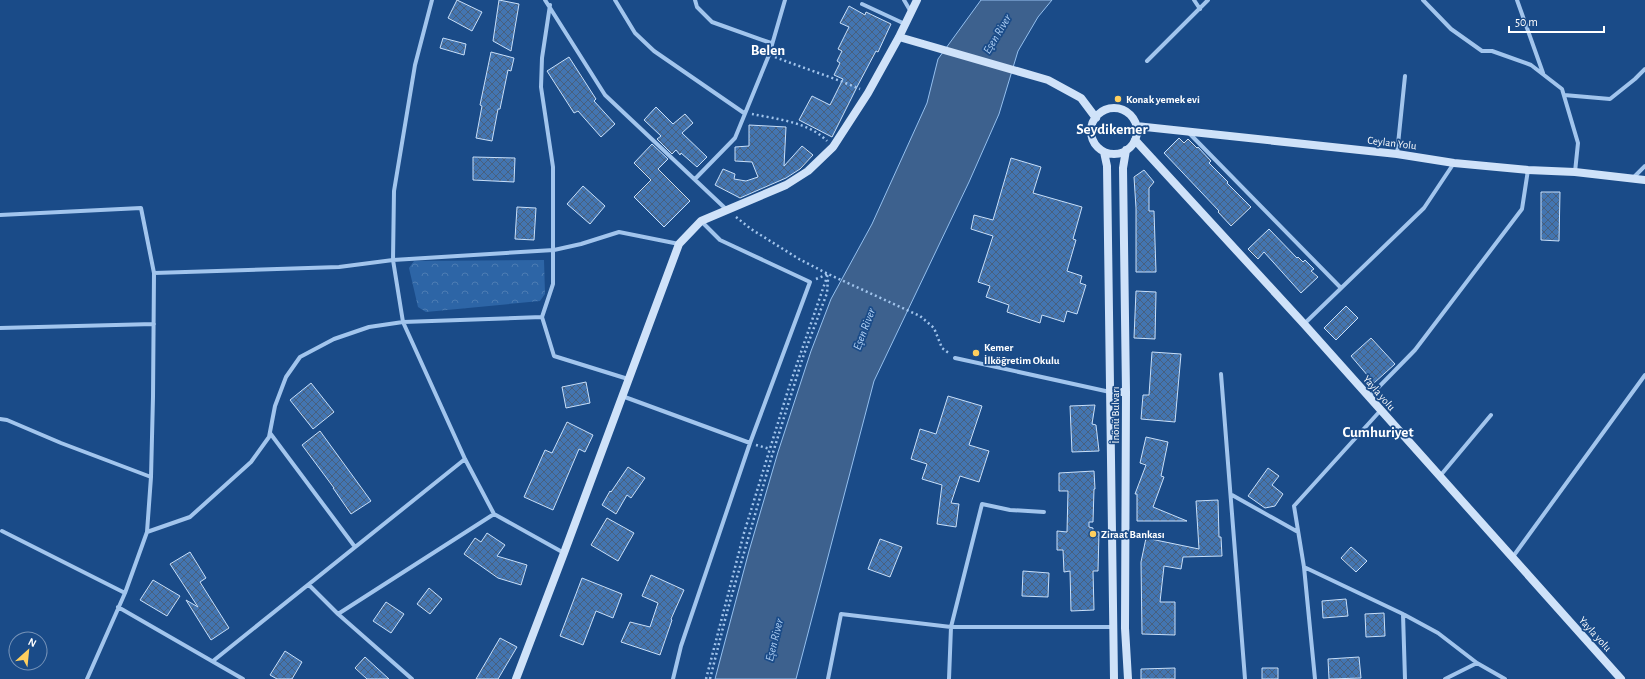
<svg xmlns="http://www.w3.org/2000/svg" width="1645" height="679" font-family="'Alegreya Sans',sans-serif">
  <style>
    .forest { fill: url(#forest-crowns) }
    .water { fill: #3d618e; stroke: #95c0ef }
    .building { fill: url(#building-cross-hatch); stroke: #c8dff9 }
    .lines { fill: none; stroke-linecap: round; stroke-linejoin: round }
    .path { stroke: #a2c5ed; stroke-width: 2.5; stroke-dasharray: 2 3; stroke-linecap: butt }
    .street { stroke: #a2c5ed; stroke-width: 4 }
    .secondary { stroke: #cfe2f9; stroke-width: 8 }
    .poi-dot { fill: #ffcf5e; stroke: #1a4b88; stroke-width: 1.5 }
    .labels { text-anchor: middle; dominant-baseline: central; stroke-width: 3.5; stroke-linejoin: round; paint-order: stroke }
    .poi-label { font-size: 11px; font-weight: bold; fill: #fff; stroke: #1a4b88; text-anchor: start }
    .street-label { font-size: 11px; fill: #fff; stroke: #1a4b88 }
    .water-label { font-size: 12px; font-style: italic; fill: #aecff4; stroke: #1a4b88 }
    .district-label { font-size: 15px; font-weight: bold; fill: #fff; stroke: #1a4b88 }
  </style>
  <defs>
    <pattern id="forest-crowns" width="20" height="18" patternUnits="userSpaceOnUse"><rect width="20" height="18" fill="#2d65a6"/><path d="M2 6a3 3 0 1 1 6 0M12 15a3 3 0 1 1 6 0" fill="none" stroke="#4c7cb3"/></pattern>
    <pattern id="building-cross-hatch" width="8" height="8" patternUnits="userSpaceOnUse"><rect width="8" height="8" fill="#4375b1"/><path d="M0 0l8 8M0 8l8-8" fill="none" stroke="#48607e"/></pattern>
  </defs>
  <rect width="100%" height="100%" fill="#1a4b88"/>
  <path class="forest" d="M544,260L545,294L540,301L426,312L418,307L409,268L414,261Z"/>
  <path class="water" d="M981,0H1052L1038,17L1018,51L999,114L969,182L874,381L796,679H715L749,551L778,452L811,351L831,299L872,224L927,103L938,59Z"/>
  <path class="building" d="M457,0L482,12L472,31L448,18Z
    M499,0L519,4L511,51L493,41Z
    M849,6L865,15L866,12L891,24L878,52L876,51L858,85L832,137L799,120L812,96L830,105L843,79L834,75L840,63L837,61L842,51L838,49L849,27L840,23Z
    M443,38L466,44L464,55L440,48Z
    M491,52L514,58L511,71L508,70L500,109H498L492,141L476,138L482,106L480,105Z
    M569,57L596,99L594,101L615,124L601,137L578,111L574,113L547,71Z
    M656,107L673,124L685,114L693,123L682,133L707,157L697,167L681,153L680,155L676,150L672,154L657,139L661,136L644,120Z
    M749,125L786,127L784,166L802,146L813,155L800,169L786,178L740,198L715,185L723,169L735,174L734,179L746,181L758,177L752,162L735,161V147L749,146Z
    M1179,138L1184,143L1188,139L1197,148L1198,147L1211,161L1209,163L1228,182L1227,183L1251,207L1231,226L1218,212L1219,211L1164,153Z
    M652,144L668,159L658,169L690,201L664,227L634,197L651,180L634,163Z
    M473,157L515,158L514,182L473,180Z
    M1011,158L1041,167L1033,193L1082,207L1073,239L1076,240L1067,271L1082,276L1080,283L1086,285L1077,314L1067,311L1064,322L1042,315L1040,323L1007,312L1009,305L986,297L990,286L978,282L993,236L971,229L974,215L993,220Z
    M1144,170L1154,182L1149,188V211H1154L1156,272H1136V208L1134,177Z
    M583,186L605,206L590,224L567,204Z
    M1541,192H1560L1559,241L1541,240Z
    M517,207L536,208L534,240L515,239Z
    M1269,229L1297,258L1298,257L1303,262L1305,260L1314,269L1311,271L1318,277L1301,293L1264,252L1258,259L1248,249Z
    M1136,291L1156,292L1155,339L1134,338Z
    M1346,306L1358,318L1336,340L1324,328Z
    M1371,338L1395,364L1374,383L1351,356Z
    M1152,352L1181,354L1175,422L1141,419L1143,395H1149Z
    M586,382L590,403L566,408L562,387Z
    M311,383L334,412L313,429L290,400Z
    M948,396L982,406L969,445L989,451L979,482L960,476L951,503L959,504L956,527L937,524L942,485L922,479L927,464L911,459L920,429L936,434Z
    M1095,405L1092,424L1096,425L1099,451L1072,452L1070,406Z
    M567,422L593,435L585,452L579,449L553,510L524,497L545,450L552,453Z
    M320,431L371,501L351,514L333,488H334L302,445Z
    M1146,437L1168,442L1161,476L1164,477L1153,507L1187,521H1137V494H1135L1146,465L1140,463Z
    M628,467L645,478L631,498L627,495L616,514L602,505L610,491L611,492Z
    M1268,468L1279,476L1272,485L1283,494L1275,506L1265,508L1248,496Z
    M1094,471L1095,489H1094L1093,522H1089V527L1093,528V532H1099L1098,571H1093L1094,610L1071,611L1070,571L1064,572L1063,550H1057V531L1067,532L1068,491H1059V473Z
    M1218,500L1219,537H1221L1222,556L1183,557L1181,569L1164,566L1160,602H1175V635L1142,634L1141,562L1146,538L1199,549L1196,501Z
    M607,518L634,533L618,561L591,545Z
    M487,533L505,545L497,556L527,565L521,585L498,578L464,554L475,538L481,542Z
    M880,539L902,547L890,577L868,569Z
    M1351,547L1367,561L1356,572L1341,558Z
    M190,552L206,578L200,582L229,628L211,640L186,600L198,607L170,564Z
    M1023,571L1049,573L1048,597L1022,596Z
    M651,575L684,590L671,619L672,620L660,655L621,642L630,622L650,627L658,603L642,596Z
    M582,578L622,594L613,618L596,611L583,645L560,636Z
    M153,580L180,596L167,616L140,600Z
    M429,588L442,599L430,614L417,604Z
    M1346,599L1348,616L1323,618L1322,601Z
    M386,602L404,614L391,633L373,621Z
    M1384,613L1385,636L1366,637L1365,614Z
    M500,638L517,647L498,679H476Z
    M285,651L302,662L292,679H277L270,675Z
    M365,657L389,679H367L355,668Z
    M1359,657L1361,678L1329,679L1328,659Z
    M1175,668V679H1141V669Z
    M1262,668H1278V679H1262Z"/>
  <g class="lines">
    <path class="path" d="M775,57C803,68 832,77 860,89
      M752,114C776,119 809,122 827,141
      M736,217L751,229L799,259L828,274L920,316L934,328L942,348L950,354
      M816,279L828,274
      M756,445L770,449
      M706,679L744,533L789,387L828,274
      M710,679L727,612L771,459L803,357L827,293L828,279"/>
    <path class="street" d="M432,0L415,65L394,191L393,260L403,322L465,459L494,514L564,553
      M545,0L605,95L727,210
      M615,0L635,33L654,51L744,113
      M695,0L697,7L712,22L771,43
      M904,0L911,12
      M1194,0L1200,9
      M1423,0L1451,29L1482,51H1492L1531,65L1562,89L1578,143L1575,172
      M1517,0L1543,73
      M862,4L905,24
      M550,5L542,58L541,87L553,167V284L542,317L554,356L628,379
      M1147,61L1208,0
      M1564,95L1610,99L1635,79L1645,69
      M1189,133L1341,288
      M1397,154L1405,76
      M1633,178L1645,166
      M695,179L735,138L769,55L785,0
      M0,215L141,208L154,273L153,397L151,477L147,532L125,593L87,679
      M154,273L339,267L393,260L554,250L581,244L619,232L679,244
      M1304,324L1424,208L1454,163
      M0,328L154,324
      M955,358L1110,392
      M1221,374L1245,679
      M622,396L750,443
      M1369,397L1415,350L1522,209L1528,170
      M0,419L7,420L61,443L151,477
      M270,433L355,547
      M1440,476L1491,415
      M1232,495L1298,532
      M2,531L125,593
      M147,532L190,517L251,462L269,437L275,406L286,377L300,357L334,339L369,327L403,322L542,317
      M1512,558L1645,375
      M1304,567L1403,614L1438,633L1477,663L1505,679
      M309,585L338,614L412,679
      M118,607L243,679
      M338,614L494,514
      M1403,614L1405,679
      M213,661L465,459
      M673,679L681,646L750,443L810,282L720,240L701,221
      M828,679L841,614L951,627H1112
      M949,679L951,627L982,504L1010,510L1044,512
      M1315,679L1304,567L1294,506L1380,411
      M1445,679L1477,663"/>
    <path class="secondary" d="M899,37L1048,80L1081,98L1096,118
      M1091 131a23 23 0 1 1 46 0a23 23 0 1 1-46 0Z
      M1136,126L1397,154L1454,163L1528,170L1575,172L1645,180
      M1135,140L1304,324L1621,679
      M1126,150L1123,168L1126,392L1125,628L1128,679
      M1104,152L1107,166L1114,679
      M1110,392H1126
      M516,679L564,553L679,244L701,221L786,185L808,171L833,147L868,93L899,37L917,0"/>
  </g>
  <g class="poi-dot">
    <circle cx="1118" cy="99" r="4"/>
    <circle cx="976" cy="353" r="4"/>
    <circle cx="1093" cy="534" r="4"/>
  </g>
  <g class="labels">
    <g class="poi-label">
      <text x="1126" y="99">Konak yemek evi</text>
      <text x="984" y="347">Kemer<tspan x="984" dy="13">İlköğretim Okulu</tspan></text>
      <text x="1101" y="534">Ziraat Bankası</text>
    </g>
    <g class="street-label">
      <text transform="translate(1392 143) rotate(7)">Ceylan Yolu</text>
      <text transform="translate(1379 393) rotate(49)">Yayla yolu</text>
      <text transform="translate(1115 415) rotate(-90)">İnönü Bulvarı</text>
      <text transform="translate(1595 634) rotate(48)">Yayla yolu</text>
    </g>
    <g class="water-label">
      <text transform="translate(997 34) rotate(-59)">Eşen River</text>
      <text transform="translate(864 329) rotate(-69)">Eşen River</text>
      <text transform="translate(774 640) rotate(-76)">Eşen River</text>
    </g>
    <g class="district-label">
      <text x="768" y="50">Belen</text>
      <text x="1112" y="129">Seydikemer</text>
      <text x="1378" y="432">Cumhuriyet</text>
    </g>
  </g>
  <g transform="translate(28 651) rotate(27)"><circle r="19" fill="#1a4b88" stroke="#7693b8"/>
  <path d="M0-3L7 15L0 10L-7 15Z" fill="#ffcf5e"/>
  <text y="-6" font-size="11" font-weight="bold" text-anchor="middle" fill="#ffffff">N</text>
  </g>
  <path d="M1509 26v6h95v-6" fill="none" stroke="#ffffff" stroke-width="2"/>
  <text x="1515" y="26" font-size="12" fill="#ffffff" stroke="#1a4b88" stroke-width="3" paint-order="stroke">50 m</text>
</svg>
